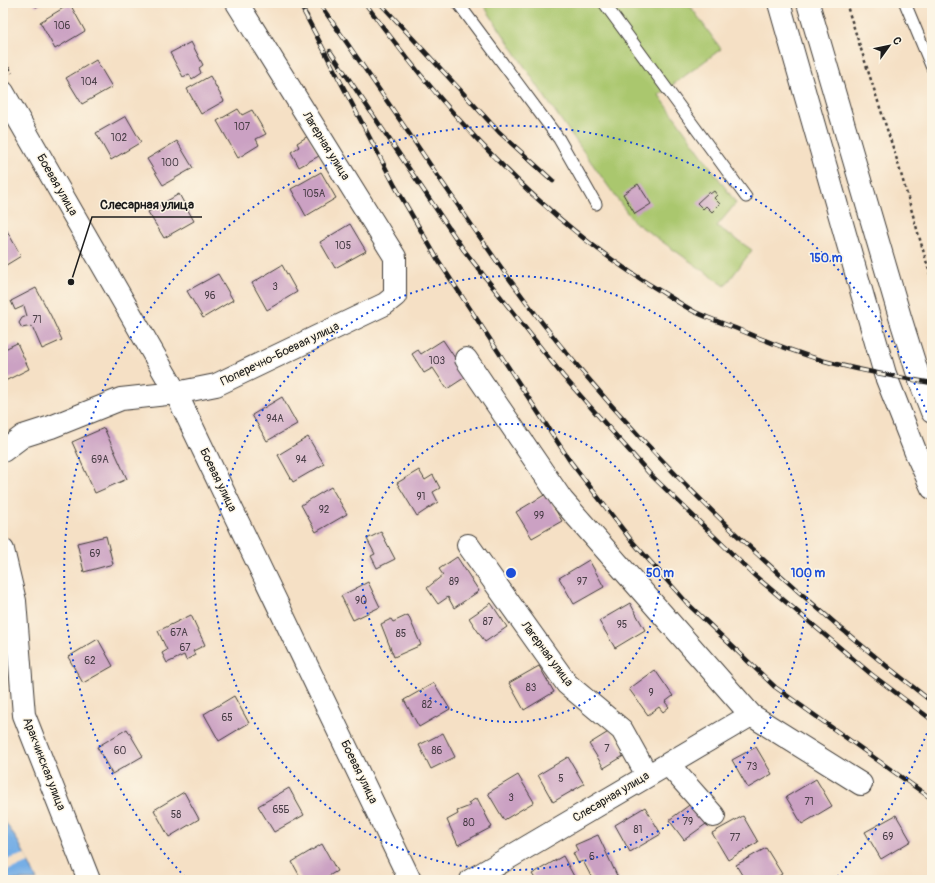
<svg xmlns="http://www.w3.org/2000/svg" width="935" height="883" font-family="Pangolin,sans-serif">
  <style>
    .green { fill: #aac76e; stroke: #637245 }
    .water { fill: #76aee5; stroke: #496580 }
    .pier { fill: #f5e0c5 }
    .building { fill: #cba1c3 }
    .lines { fill: none; stroke-linecap: round; stroke-linejoin: round }
    .lane-casing { stroke: #3d3935; stroke-width: 13 }
    .street-casing { stroke: #3d3935; stroke-width: 24 }
    .secondary-casing { stroke: #3d3935; stroke-width: 24 }
    .path { stroke: #3d3935; stroke-width: 2.5; stroke-dasharray: 3 3; stroke-linecap: butt }
    .lane { stroke: #fff; stroke-width: 11 }
    .street { stroke: #fff; stroke-width: 22 }
    .secondary { stroke: #fff; stroke-width: 22 }
    .rail-casing { stroke: #1c1c1c; stroke-width: 4.5 }
    .rail { stroke: #fcf5e5; stroke-width: 3; stroke-dasharray: 9; stroke-linecap: butt }
    .ring { fill: none; stroke: #1d4ed8; stroke-width: 2; stroke-dasharray: 2 4 }
    .labels { text-anchor: middle; dominant-baseline: central; stroke-width: 3; stroke-linejoin: round; paint-order: stroke }
    .number-label { font-size: 10px; fill: #483d46 }
    .street-label { font-size: 12px; fill: #1c1c1c; stroke: #fcf5e5 }
    .centre { fill: #1d4ed8; stroke: #fcf5e5; stroke-width: 2 }
    .ring-label { font-size: 12px; text-anchor: middle; font-weight: bold; fill: #1d4ed8; stroke: #fcf5e5; stroke-width: 3; stroke-linejoin: round; paint-order: stroke }
    .leader { fill: none; stroke: #1c1c1c; stroke-width: 1.5 }
    .callout-dot { fill: #1c1c1c; stroke: #fcf5e5; stroke-width: 1.5 }
    .callout-label { font-size: 13px; text-anchor: middle; font-weight: bold; fill: #1c1c1c; stroke: #fcf5e5; stroke-width: 3; stroke-linejoin: round; paint-order: stroke }
  </style>
  <rect width="100%" height="100%" fill="#fcf5e5"/>
  <filter id="ink" filterUnits="userSpaceOnUse"><feTurbulence type="fractalNoise" baseFrequency=".025" numOctaves="2"/><feDisplacementMap in="SourceGraphic" scale="8" xChannelSelector="R" yChannelSelector="G"/><feConvolveMatrix kernelMatrix="1 2 1 2 8 2 1 2 1" color-interpolation-filters="sRGB"/></filter>
  <filter id="wash" filterUnits="userSpaceOnUse"><feTurbulence type="fractalNoise" baseFrequency=".012" numOctaves="4" result="noise"/><feDisplacementMap in="SourceGraphic" scale="16" xChannelSelector="R" yChannelSelector="G"/><feGaussianBlur stdDeviation="0.9" result="paint"/><feColorMatrix in="noise" values="0 0 0 0 0 0 0 0 0 0 0 0 0 0 0 0 0 1.4 0 .05"/><feComposite in="paint" operator="in"/></filter>
  <g filter="url(#wash)">
    <rect width="100%" height="100%" fill="#f5e0c5"/>
    <path class="green" d="M482,3H688L721,49L659,95L736,203L717,226L752,250L725,286L633,221L549,103Z"/>
    <path class="water" d="M3,819L19,843L37,880H3Z"/>
    <path class="pier" d="M25,854L29,863L3,872V861Z"/>
    <g id="blocks">
      <path class="building" d="M33,3H43L36,7Z
        M70,4L85,31L55,49L40,22Z
        M191,42L203,65L199,68L201,73L192,79L189,74L183,77L170,53Z
        M96,60L112,87L82,104L66,78Z
        M210,76L224,101L201,114L187,89Z
        M238,109L242,115L252,110L266,134L256,139L259,145L238,158L217,121Z
        M126,116L141,142L111,160L96,133Z
        M308,136L319,156L299,167L291,152L299,147L297,143Z
        M177,141L193,168L163,185L147,159Z
        M321,172L336,198L306,216L291,189Z
        M638,184L651,204L635,214L623,194Z
        M714,191L717,195L714,198L720,204L712,212L706,206L703,209L697,203L709,192L710,194Z
        M179,194L194,221L164,238L148,212Z
        M350,224L366,251L335,268L320,242Z
        M6,229L21,256L3,267V231Z
        M282,265L297,292L267,310L252,283Z
        M218,274L233,300L203,318L187,291Z
        M36,288L51,316L62,340L42,349L32,326L22,328L19,323L22,318L27,316L24,306L15,310L11,301Z
        M443,340L467,376L447,389L433,368L424,373L412,354L418,350L421,354Z
        M17,343L29,369L3,382V350Z
        M282,397L297,424L267,441L252,415Z
        M104,428L127,479L95,493L72,442Z
        M308,437L324,464L293,482L278,455Z
        M419,470L425,480L433,475L440,488L433,492L438,502L417,516L397,483Z
        M331,487L347,514L316,532L301,505Z
        M546,494L562,521L532,538L516,512Z
        M381,532L395,559L377,568L371,556L375,554L367,539Z
        M106,536L113,564L84,572L77,543Z
        M457,557L479,591L454,608L448,597L438,604L427,588L443,575L439,569Z
        M589,560L604,587L574,604L559,578Z
        M368,582L380,607L353,620L341,596Z
        M491,603L507,627L485,642L469,618Z
        M630,603L645,630L615,648L599,621Z
        M191,615L205,645L193,651L195,655L186,660L184,655L167,663L162,653L167,650L158,631Z
        M408,615L421,645L394,657L381,624L391,619L393,622Z
        M98,639L113,666L83,683L68,657Z
        M539,666L554,692L524,710L509,683Z
        M655,670L673,696L665,702L669,707L663,712L659,707L648,715L629,689Z
        M434,683L450,709L419,727L404,700Z
        M234,696L249,723L219,741L204,714Z
        M127,729L143,756L112,774L97,747Z
        M610,731L625,755L604,768L589,744Z
        M443,733L455,757L431,769L419,745Z
        M756,747L772,774L748,788L732,760Z
        M568,757L584,784L553,802L538,775Z
        M518,775L534,802L504,820L488,793Z
        M816,779L832,806L802,824L786,797Z
        M289,788L304,815L274,832L258,806Z
        M184,792L199,819L169,837L154,810Z
        M477,798L492,827L458,845L447,820L458,814L457,811L470,806L468,803Z
        M692,803L706,824L684,840L669,820Z
        M645,807L661,834L630,852L615,825Z
        M896,815L911,841L881,859L865,832Z
        M743,816L758,842L728,860L712,833Z
        M598,835L619,880H593L583,861L578,863L573,853L578,851L575,845Z
        M322,844L337,871L322,880H302L292,862Z
        M766,848L782,874L772,880H745L736,865Z
        M563,856L576,880H536L532,874Z"/>
    </g>
  </g>
  <g filter="url(#ink)">
    <use href="#blocks" fill-opacity="0" stroke="#3d3935" stroke-width="1"/>
    <g class="lines">
      <g class="lane-casing">
        <path id="lane" d="M458,3L559,139L596,204
          M604,3L746,197
          M905,3L932,68
          M3,634L11,613"/>
      </g>
      <g class="street-casing">
        <path id="street" d="M466,359L562,500L751,715L861,784
          M3,451L23,436L51,427L121,399L176,393L216,385L385,304L395,296V257L237,3
          M468,545L567,684L622,730L647,775
          M3,550L15,601L24,715L89,880
          M668,764L714,816
          M471,880L751,715"/>
      </g>
      <g class="secondary-casing">
        <path id="secondary" d="M779,3L885,374L916,453L932,488
          M808,3L900,317L920,381L932,412
          M3,92L176,393L410,880"/>
      </g>
      <path class="path" d="M846,3L897,160L932,281
        M3,57L12,73"/>
      <use href="#lane" class="lane"/>
      <use href="#street" class="street"/>
      <use href="#secondary" class="secondary"/>
      <g class="rail-casing">
        <path id="rail" d="M298,3L307,16
          M319,3C357,57 394,111 431,166C477,233 522,301 575,363C680,489 802,601 932,702
          M365,3C445,112 544,223 662,292C673,299 684,306 695,312C708,318 722,323 735,328C763,340 792,351 821,360C856,370 896,377 932,383
          M380,3L499,132L553,181
          M304,12L395,186L438,260L570,461L631,540L688,604L775,687L932,799
          M330,51L463,249L563,376L649,473L754,575L871,674L932,720"/>
      </g>
      <use href="#rail" class="rail"/>
    </g>
  </g>
  <g class="ring">
    <circle cx="511" cy="573" r="149"/>
    <circle cx="511" cy="573" r="297"/>
    <path d="M931 722A446 446 0 0 1 837 877M185 877A446 446 0 1 1 931 424"/>
  </g>
  <g class="labels">
    <g class="number-label">
      <text x="62" y="26">106</text>
      <text x="89" y="82">104</text>
      <text x="242" y="127">107</text>
      <text x="119" y="138">102</text>
      <text x="170" y="163">100</text>
      <text x="314" y="194">105А</text>
      <text x="343" y="246">105</text>
      <text x="275" y="287">3</text>
      <text x="210" y="296">96</text>
      <text x="37" y="320">71</text>
      <text x="437" y="361">103</text>
      <text x="275" y="419">94А</text>
      <text x="100" y="460">69А</text>
      <text x="301" y="460">94</text>
      <text x="421" y="497">91</text>
      <text x="324" y="510">92</text>
      <text x="539" y="516">99</text>
      <text x="95" y="554">69</text>
      <text x="454" y="582">89</text>
      <text x="582" y="582">97</text>
      <text x="361" y="601">90</text>
      <text x="488" y="622">87</text>
      <text x="622" y="625">95</text>
      <text x="179" y="633">67А</text>
      <text x="401" y="634">85</text>
      <text x="185" y="648">67</text>
      <text x="90" y="661">62</text>
      <text x="531" y="688">83</text>
      <text x="651" y="693">9</text>
      <text x="427" y="705">82</text>
      <text x="227" y="718">65</text>
      <text x="607" y="749">7</text>
      <text x="120" y="751">60</text>
      <text x="437" y="751">86</text>
      <text x="752" y="767">73</text>
      <text x="561" y="779">5</text>
      <text x="511" y="798">3</text>
      <text x="809" y="802">71</text>
      <text x="281" y="810">65Б</text>
      <text x="176" y="815">58</text>
      <text x="688" y="822">79</text>
      <text x="469" y="823">80</text>
      <text x="638" y="830">81</text>
      <text x="888" y="837">69</text>
      <text x="735" y="838">77</text>
      <text x="592" y="857">6</text>
    </g>
    <g class="street-label">
      <text transform="translate(326 146) rotate(58)">Лагерная улица</text>
      <text transform="translate(57 185) rotate(60)">Боевая улица</text>
      <text transform="translate(280 354) rotate(-26)">Поперечно-Боевая улица</text>
      <text transform="translate(218 480) rotate(64)">Боевая улица</text>
      <text transform="translate(547 654) rotate(53)">Лагерная улица</text>
      <text transform="translate(44 764) rotate(69)">Аракчинская улица</text>
      <text transform="translate(359 772) rotate(64)">Боевая улица</text>
      <text transform="translate(611 797) rotate(-31)">Слесарная улица</text>
    </g>
  </g>
  <circle cx="511" cy="573" r="6" class="centre"/>
  <g class="ring-label">
    <text x="826" y="262">150 m</text>
    <text x="660" y="577">50 m</text>
    <text x="808" y="577">100 m</text>
  </g>
  <path class="leader" d="M71 282L92 217H202"/>
  <circle class="callout-dot" cx="71" cy="282" r="4"/>
  <g class="callout-label">
    <text x="147" y="209">Слесарная улица</text>
  </g>
  <rect width="935" height="883" fill="none" stroke="#fcf5e5" stroke-width="16"/>
  <g transform="translate(889 46) rotate(57)" stroke="#fcf5e5" stroke-width="3" paint-order="stroke">
  <path d="M0-3L7 15L0 10L-7 15Z" fill="#1c1c1c"/>
  <text y="-6" font-size="11" font-weight="bold" text-anchor="middle" fill="#1c1c1c">С</text>
  </g>
</svg>
